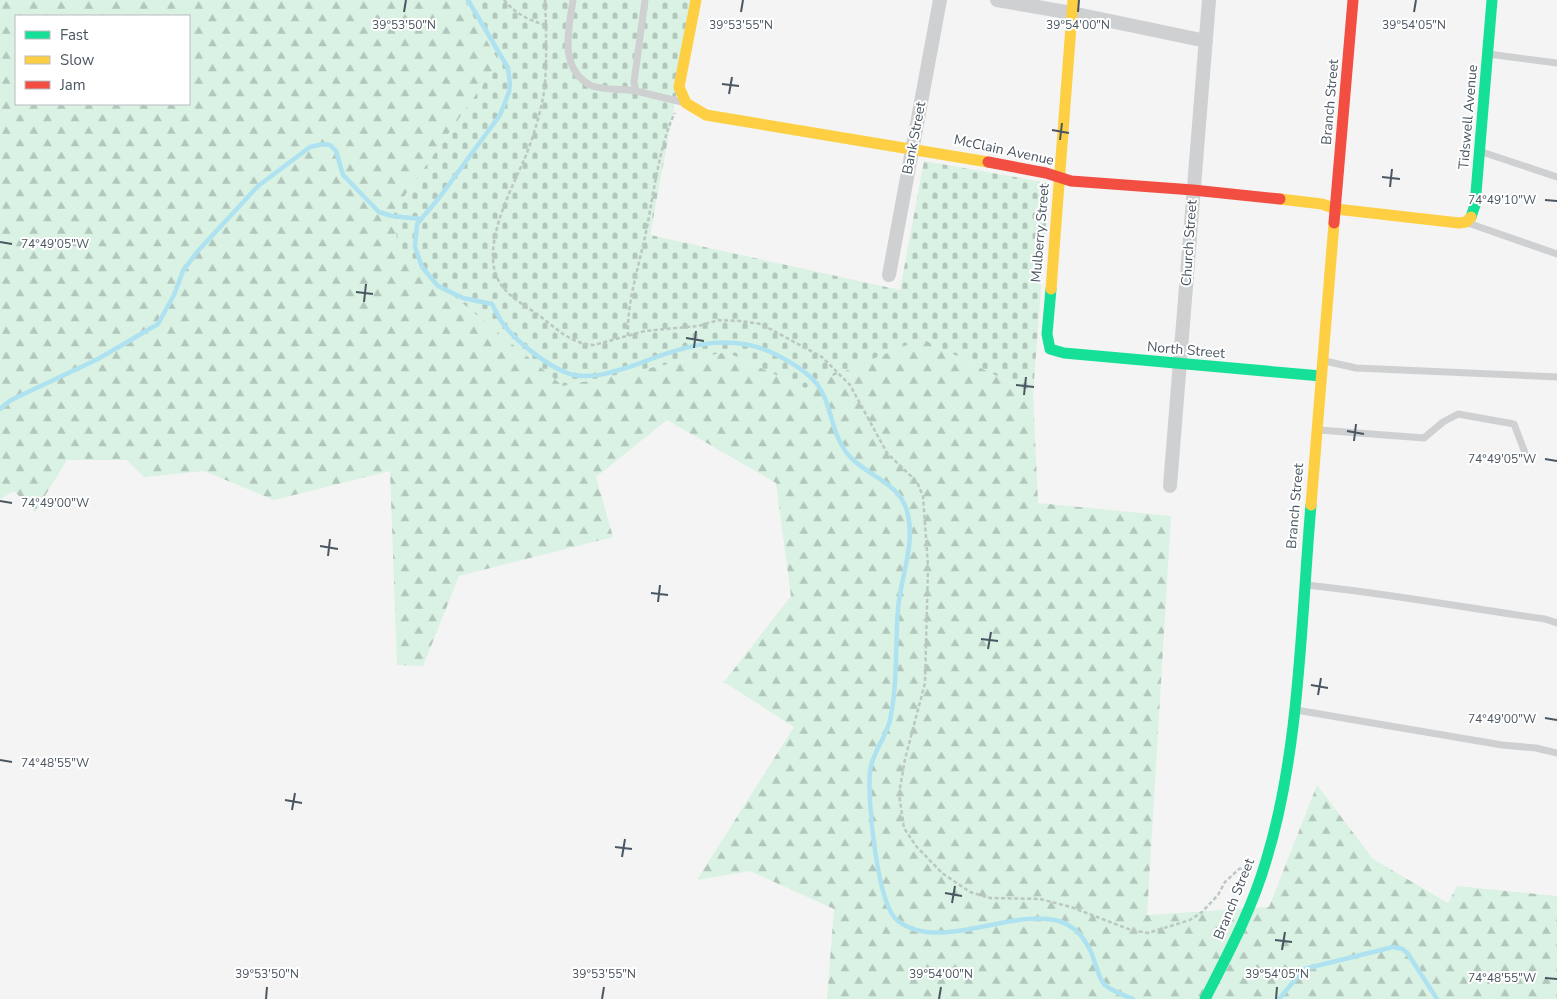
<svg xmlns="http://www.w3.org/2000/svg" width="1557" height="999" font-family="'Nunito Sans',sans-serif">
  <style>
    .forest { fill: url(#forest-firs); fill-rule: evenodd }
    .cemetery { fill: url(#cemetery-stones) }
    .lines { fill: none; stroke-linecap: round; stroke-linejoin: round }
    .stream { stroke: #aee2f0; stroke-width: 4.5 }
    .path { stroke: #bcc7c4; stroke-width: 2.5; stroke-dasharray: 4 2.5; stroke-linecap: butt }
    .lane { stroke: #ced0d2; stroke-width: 7 }
    .street { stroke: #ced0d2; stroke-width: 14 }
    .fast { stroke: #16e098; stroke-width: 11 }
    .slow { stroke: #ffcf43; stroke-width: 11 }
    .jam { stroke: #f24e42; stroke-width: 11 }
    .ticks { fill: none; stroke: #4a5661; stroke-width: 2 }
    .labels { text-anchor: middle; dominant-baseline: central; stroke-width: 4; stroke-linejoin: round; paint-order: stroke }
    .street-label { font-size: 14px; fill: #4a5661; stroke: #fff }
    .ticks-label { font-size: 12px; text-anchor: middle; fill: #4a5661; stroke: #fff; stroke-width: 4; stroke-linejoin: round; paint-order: stroke }
  </style>
  <defs>
    <pattern id="forest-firs" width="22" height="20" patternUnits="userSpaceOnUse" patternTransform="scale(1.25)"><rect width="22" height="20" fill="#d9f2e3"/><path d="M5 1l3.5 6h-7zM16 11l3.5 6h-7z" fill="#b2c7bb"/></pattern>
    <pattern id="cemetery-stones" width="16" height="16" patternUnits="userSpaceOnUse" patternTransform="scale(1.25)"><rect width="16" height="16" fill="#d9f2e3"/><path d="M2 7V4a2 2 0 0 1 4 0v3zM10 15v-3a2 2 0 0 1 4 0v3z" fill="#b2c7bb"/></pattern>
  </defs>
  <rect width="100%" height="100%" fill="#f4f4f4"/>
  <path class="forest" d="M0,0H464L499,62L394,211L563,386L726,352L805,388L901,347L925,340L1033,394L1038,503L1171,516L1147,915L1269,907L1317,785L1373,859L1448,903L1457,886L1557,896V999H827L834,909L750,871L697,880L794,727L724,682L791,596L776,483L667,420L596,477L613,537L459,576L423,666L397,665L390,471L274,500L204,471L144,477L127,460H67L35,512L14,491L0,499ZM16,16H189V104H16Z"/>
  <path class="cemetery" d="M464,0H694L650,235L900,290L924,161L1049,183L1033,394L925,340L901,347L805,388L726,352L563,386L398,250L394,211L499,62Z"/>
  <g class="lines">
    <path class="stream" d="M468,0L508,68L510,84L509,92L500,115L439,198L417,224L415,247L422,267L438,286L463,298L492,304C496,311 499,319 504,325C518,343 552,370 574,375C595,379 616,371 635,365C682,347 729,330 777,355C792,363 806,371 817,384C832,404 830,430 846,452C863,475 899,481 907,511C916,543 901,576 898,609C895,645 898,683 890,720C886,738 872,753 870,771C867,798 877,906 898,921C939,952 1007,910 1055,920C1077,925 1089,943 1095,963C1098,971 1099,979 1105,985C1113,992 1124,995 1133,999
      M0,409L11,400L98,359L158,324L174,295L183,271L197,252L258,186L310,147L324,144L330,145L336,151L343,175L379,212L392,216L421,219
      M1279,999L1304,969L1393,947L1403,949L1408,954L1437,999"/>
    <path class="path" d="M504,0C516,14 528,20 546,25C546,49 547,74 543,98C539,118 532,141 524,160C510,192 479,250 500,283C509,298 528,307 541,317C558,330 572,344 594,345L645,331L698,326L719,320L740,321L761,324L822,357L850,385L887,453L917,482L923,496L928,566L925,683L905,759L899,794L904,828L916,846L942,873L970,892L990,898L1040,899L1071,907L1131,930L1148,933L1190,920L1202,912L1218,895L1225,882L1239,869L1247,867
      M545,0L546,25
      M628,336C627,303 637,273 644,241C652,207 659,142 675,113"/>
    <path class="lane" d="M573,0C569,28 558,67 590,85C599,90 624,89 636,91
      M645,0L634,82L636,91L682,102
      M1488,54L1557,63
      M1482,152L1557,177
      M1468,223L1557,254
      M1325,361L1356,368L1557,377
      M1319,430L1424,438L1443,422L1458,414L1514,424L1527,458
      M1306,585C1386,593 1465,608 1545,619L1557,623
      M1296,710L1502,745L1536,748L1557,753"/>
    <path class="street" d="M997,0L1072,13L1206,41
      M889,275L940,0
      M1170,486L1209,0"/>
    <path class="fast" d="M1471,217L1475,205L1492,0
      M1051,289L1047,334L1050,349L1064,353L1321,376
      M1205,999C1228,954 1252,909 1266,861C1300,751 1301,619 1311,505"/>
    <path class="slow" d="M696,0L679,87L686,103L706,115L988,162
      M1280,199L1322,204L1336,209L1459,223L1466,222L1471,217
      M1051,289L1073,0
      M1311,505L1334,223"/>
    <path class="jam" d="M988,162L1046,173L1071,181L1193,190L1280,199
      M1334,223L1353,0"/>
  </g>
  <path class="ticks" d="M404,12L406,0M741,12L743,0M1078,12L1079,0M1414,12L1416,0M722,84L739,86M729,94L732,77M1052,130L1069,133M1060,140L1062,123M1382,177L1400,179M1390,187L1392,169M1545,200L1557,201M0,242L12,244M356,292L373,294M364,302L366,284M686,338L704,341M694,348L696,331M1016,385L1034,387M1024,395L1026,377M1347,431L1364,434M1354,441L1356,424M1545,459L1557,461M0,501L12,503M320,546L338,549M328,556L330,539M651,593L668,595M658,602L660,585M981,639L998,641M988,649L991,632M1311,685L1328,688M1318,695L1321,678M1545,718L1557,720M0,760L12,762M285,800L302,803M292,810L295,793M615,847L632,849M622,857L625,839M945,893L962,896M952,903L955,886M1275,940L1292,942M1282,950L1285,932M1545,978L1557,979M266,999L267,987M602,999L604,987M939,999L941,987M1276,999L1277,987"/>
  <g class="labels">
    <g class="street-label">
      <text transform="translate(1330 102) rotate(-85)">Branch Street</text>
      <text transform="translate(1468 117) rotate(-85)">Tidswell Avenue</text>
      <text transform="translate(914 138) rotate(-79)">Bank Street</text>
      <text transform="translate(1004 150) rotate(12)">McClain Avenue</text>
      <text transform="translate(1040 233) rotate(-85)">Mulberry Street</text>
      <text transform="translate(1189 243) rotate(-86)">Church Street</text>
      <text transform="translate(1186 350) rotate(5)">North Street</text>
      <text transform="translate(1295 506) rotate(-85)">Branch Street</text>
      <text transform="translate(1234 899) rotate(-68)">Branch Street</text>
    </g>
  </g>
  <g class="ticks-label">
    <text x="404" y="29">39°53'50"N</text>
    <text x="741" y="29">39°53'55"N</text>
    <text x="1078" y="29">39°54'00"N</text>
    <text x="1414" y="29">39°54'05"N</text>
    <text x="1502" y="204">74°49'10"W</text>
    <text x="55" y="248">74°49'05"W</text>
    <text x="1502" y="463">74°49'05"W</text>
    <text x="55" y="507">74°49'00"W</text>
    <text x="1502" y="723">74°49'00"W</text>
    <text x="55" y="767">74°48'55"W</text>
    <text x="267" y="978">39°53'50"N</text>
    <text x="604" y="978">39°53'55"N</text>
    <text x="941" y="978">39°54'00"N</text>
    <text x="1277" y="978">39°54'05"N</text>
    <text x="1502" y="982">74°48'55"W</text>
  </g>
  <rect x="15" y="15" width="175" height="90" fill="#ffffff" stroke="#b7bbc0"/>
  <rect x="25" y="31" width="25" height="8" fill="#16e098" stroke="#b7bbc0"/>
  <text x="60" y="40" font-size="15" fill="#4a5661">Fast</text>
  <rect x="25" y="56" width="25" height="8" fill="#ffcf43" stroke="#b7bbc0"/>
  <text x="60" y="65" font-size="15" fill="#4a5661">Slow</text>
  <rect x="25" y="81" width="25" height="8" fill="#f24e42" stroke="#b7bbc0"/>
  <text x="60" y="90" font-size="15" fill="#4a5661">Jam</text>
</svg>
